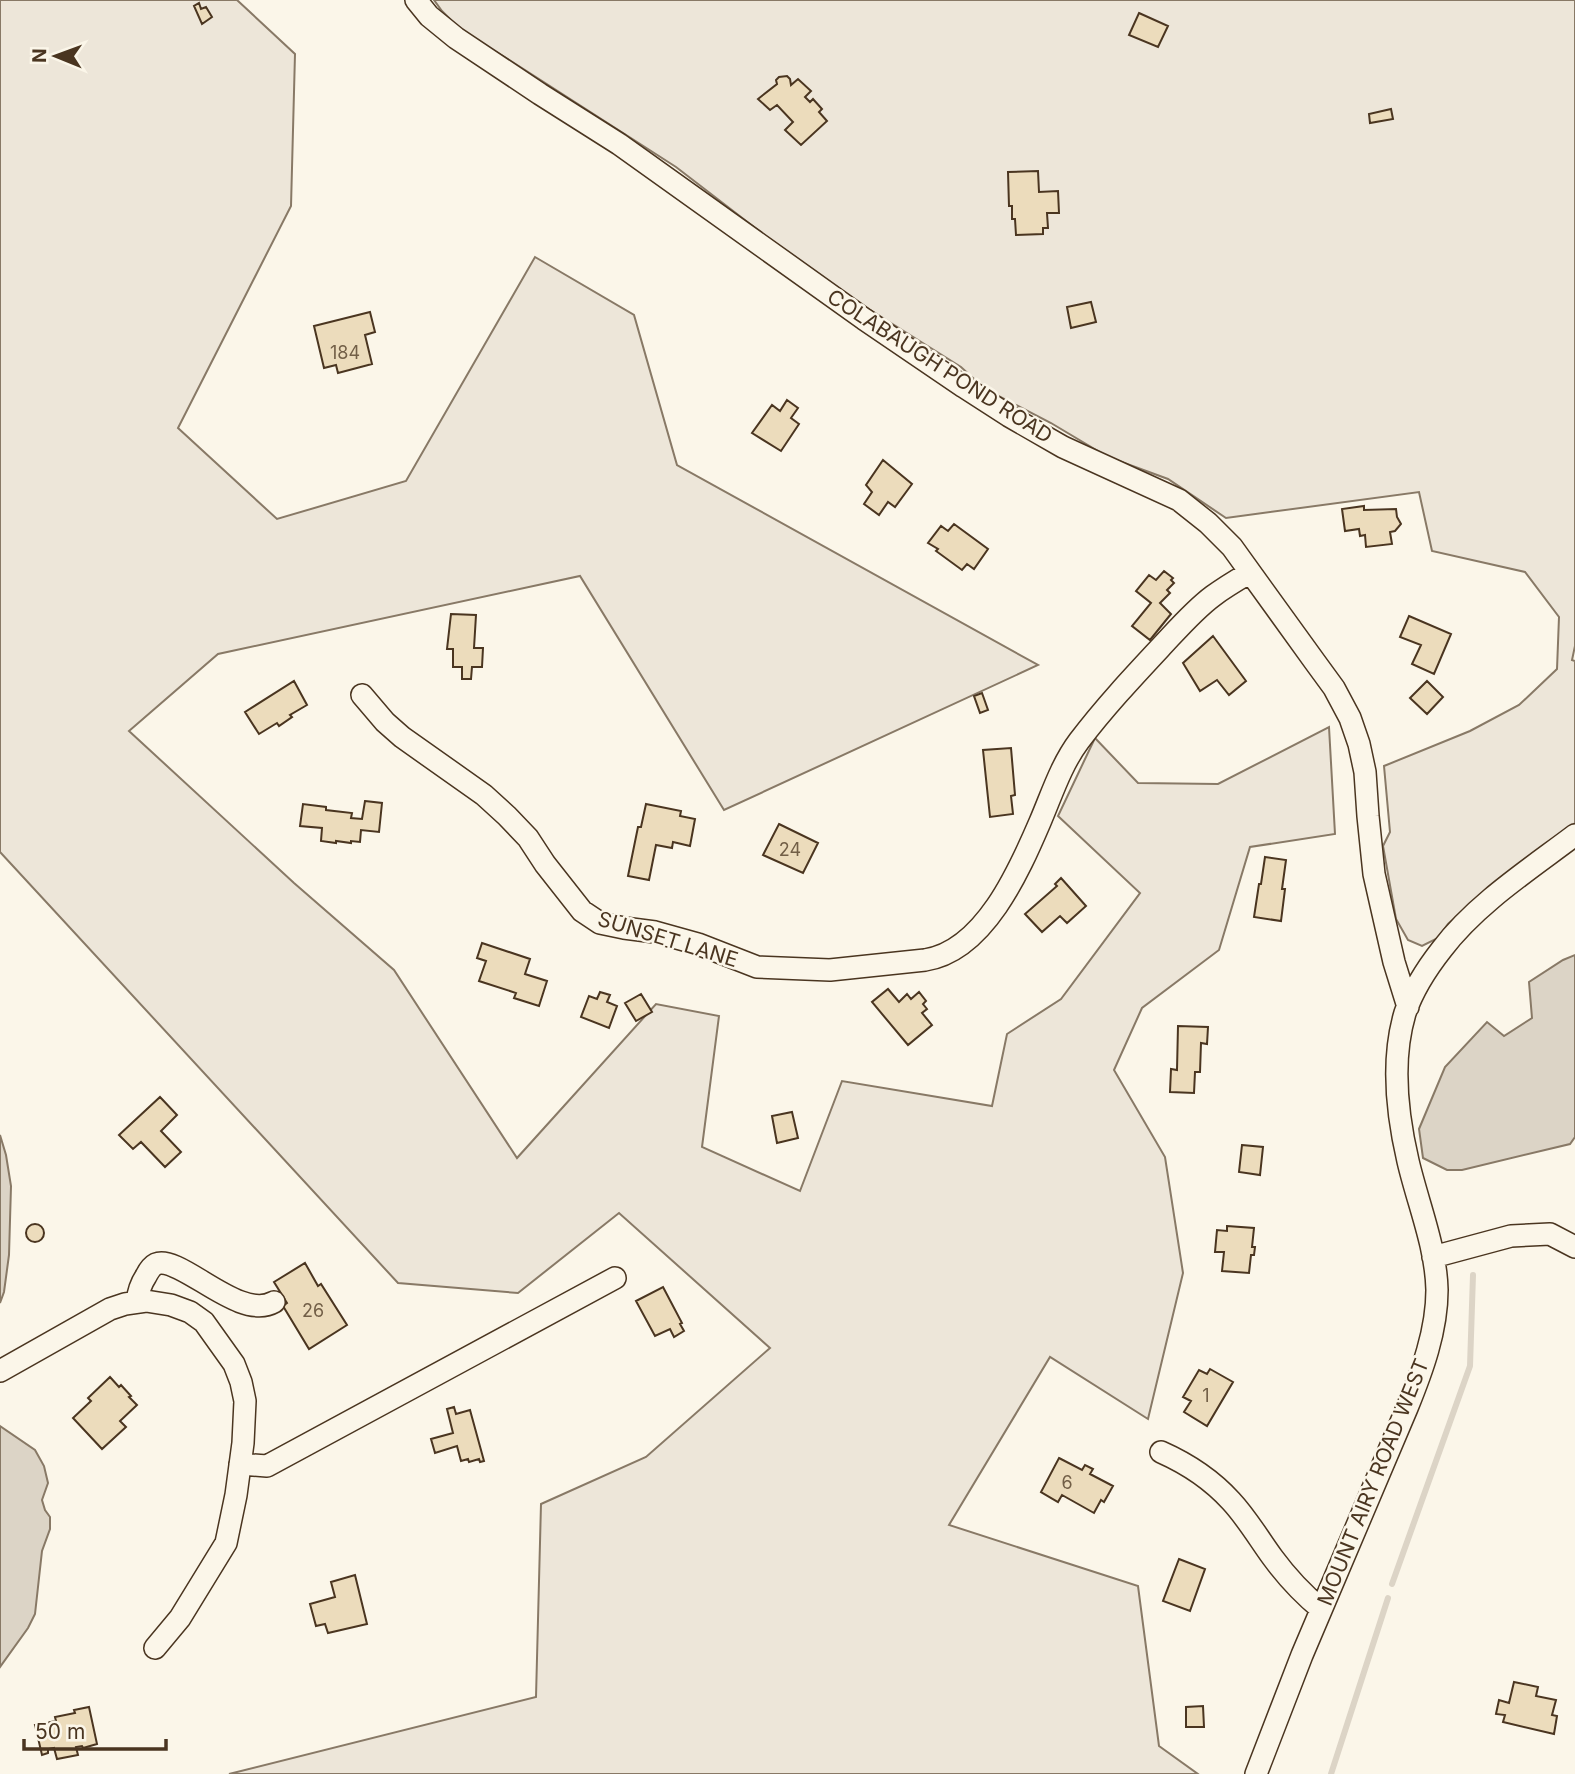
<svg xmlns="http://www.w3.org/2000/svg" width="1575" height="1774" font-family="Inter,sans-serif">
  <style>
    .green { fill: #ede6d9; stroke: #887966; stroke-width: 2 }
    .water { fill: #dcd4c6; stroke: #887966; stroke-width: 2 }
    .lines { fill: none; stroke-linecap: round; stroke-linejoin: round }
    .stream { stroke: #dcd4c6; stroke-width: 6 }
    .building { fill: #ecdcbc; stroke: #4a3520; stroke-width: 2 }
    .minor-casing { stroke: #4a3520; stroke-width: 24 }
    .minor { stroke: #fbf6e9; stroke-width: 21 }
    .labels { text-anchor: middle; dominant-baseline: central; stroke-width: 5; stroke-linejoin: round; paint-order: stroke }
    .number-label { font-size: 18px; fill: #725f47 }
    .street-label { font-size: 21px; fill: #4a3520; stroke: #fbf6e9 }
  </style>
  <rect width="100%" height="100%" fill="#fbf6e9"/>
  <path class="green" d="M0,0H237L295,54L291,206L178,428L277,519L406,481L535,257L634,315L677,465L1038,665L724,810L580,576L218,654L129,731L294,883L394,970L517,1158L656,1004L719,1016L702,1147L800,1191L842,1081L992,1106L1007,1034L1061,999L1140,893L1058,816L1095,738L1138,783L1218,784L1329,727L1335,834L1250,847L1219,950L1142,1008L1114,1070L1165,1157L1183,1273L1148,1419L1050,1357L949,1525L1138,1586L1159,1746L1198,1774H229L536,1697L541,1504L646,1457L770,1348L619,1213L518,1293L398,1283L0,852Z
    M434,0H1575V646L1572,660L1575,661V823L1484,892L1448,924L1438,938L1422,946L1408,940L1396,919L1383,846L1390,832L1384,766L1470,731L1519,705L1557,669L1559,617L1525,572L1432,551L1419,492L1226,518L1168,479L1108,457L1051,423L985,389L961,367L824,281L676,167L503,56L464,33L442,11Z"/>
  <path class="water" d="M1575,955V1137L1570,1144L1462,1170H1447L1423,1158L1419,1129L1445,1067L1487,1022L1504,1036L1532,1018L1529,982L1563,960Z
    M0,1135L6,1155L11,1186L9,1255L4,1292L0,1303Z
    M0,1426L35,1450L44,1466L48,1483L42,1500L45,1510L50,1517V1529L42,1551L35,1614L28,1628L0,1667Z"/>
  <g class="lines">
    <path class="stream" d="M1392,1584L1470,1366L1473,1275
      M1331,1774L1388,1598"/>
  </g>
  <path class="building" d="M199,3L201,9L206,7L212,17L202,24L194,6Z
    M1139,13L1168,26L1158,47L1129,35Z
    M787,76L790,79L791,85L798,79L811,91L805,97L810,102L813,99L822,109L819,112L827,121L801,145L785,130L793,122L777,105L770,110L758,99L777,84L776,80L779,77Z
    M1391,109L1393,119L1370,123L1369,114Z
    M1038,171L1039,192L1058,191L1059,213H1047L1048,228H1043V234L1016,235L1015,219H1012V206H1009L1008,172Z
    M1091,302L1096,322L1071,328L1067,307Z
    M370,312L375,332L365,335L372,364L338,373L336,365L324,368L314,326Z
    M787,400L798,408L791,418L799,424L781,451L752,433L772,405L780,411Z
    M883,460L912,484L895,507L888,502L879,515L864,504L872,492L866,485Z
    M1364,506V510L1396,509L1397,517L1401,524L1395,531L1390,532L1392,544L1366,547L1365,535L1360,536L1359,529L1345,531L1342,509Z
    M954,524L988,549L974,569L967,564L962,570L936,551L938,549L928,543L941,526L948,531Z
    M1164,571L1173,578L1171,580L1174,583L1167,590L1170,593L1160,603L1171,614L1150,640L1132,626L1151,603L1136,591L1149,575L1156,580Z
    M451,614L476,615L474,648H483L482,667H472L471,679H462V667H453V649H447Z
    M1409,616L1451,634L1434,674L1412,664L1421,645L1400,637Z
    M1213,636L1246,681L1229,695L1217,680L1200,691L1183,663Z
    M294,681L307,705L290,715L292,717L279,726L277,723L259,734L245,712Z
    M1427,681L1443,697L1427,714L1410,698Z
    M982,693L988,710L980,713L974,696Z
    M1011,748L1015,795L1011,796L1013,814L990,817L983,750Z
    M365,801L382,803L379,832L361,830L360,842L351,841V843L336,841V843L321,841L322,828L300,826L303,804L326,807V810L352,813L351,818L362,819Z
    M646,804L681,811L680,816L695,819L690,846L673,842L672,848L656,845L649,880L628,876L638,827H641Z
    M779,824L818,843L803,873L763,855Z
    M1265,857L1286,860L1282,889H1285L1281,921L1254,917L1259,884H1261Z
    M1061,878L1086,906L1067,923L1060,916L1042,932L1025,914L1057,886L1055,884Z
    M482,943L530,959L525,974L547,981L539,1006L514,998L516,993L479,981L486,961L477,958Z
    M888,989L899,1002L907,994L911,999L919,992L926,1001L923,1004L927,1009L922,1013L932,1025L908,1045L872,1002Z
    M600,992L610,995L607,1002L617,1006L609,1028L581,1017L589,996L597,999Z
    M641,994L652,1012L636,1021L625,1003Z
    M1178,1026L1208,1027L1207,1044L1201,1043L1200,1072H1195L1194,1093L1170,1092L1171,1069L1177,1070Z
    M160,1097L177,1115L161,1131L181,1152L165,1167L141,1142L133,1149L119,1135Z
    M792,1112L798,1138L777,1143L772,1116Z
    M1242,1145L1263,1147L1260,1175L1239,1172Z
    M26 1233a9 9 0 1 1 18 0a9 9 0 1 1-18 0Z
    M1227,1226L1254,1228L1252,1247H1255L1254,1255H1251L1249,1273L1222,1271L1224,1252H1215L1217,1230L1227,1231Z
    M305,1263L318,1286L321,1284L347,1325L309,1349L283,1306L287,1303L274,1282Z
    M663,1287L682,1323L680,1324L684,1331L674,1337L670,1329L655,1336L636,1301Z
    M1210,1369L1233,1382L1207,1426L1184,1412L1191,1401L1183,1397L1199,1370L1207,1374Z
    M110,1377L119,1387L121,1385L131,1396L129,1397L137,1405L120,1421L126,1427L102,1449L73,1418L91,1401L88,1398Z
    M454,1407L456,1414L470,1410L484,1461L480,1462L479,1459L469,1462L468,1459L461,1461L457,1446L435,1453L431,1439L453,1433L447,1409Z
    M1059,1458L1082,1470L1085,1465L1093,1469L1090,1474L1113,1486L1104,1502L1101,1500L1094,1513L1062,1495L1058,1502L1041,1492Z
    M1179,1559L1205,1569L1190,1611L1163,1601Z
    M355,1575L367,1624L328,1633L325,1624L316,1626L310,1604L335,1597L331,1582Z
    M1514,1682L1538,1687L1536,1696L1556,1700L1552,1715L1557,1716L1554,1734L1503,1722L1505,1715L1496,1714L1499,1700L1509,1703Z
    M1203,1706L1204,1727H1186V1707Z
    M89,1707L97,1744L83,1748L82,1746L76,1747L78,1755L57,1759L54,1748L48,1749V1753L42,1755L35,1725L56,1721L55,1717L75,1713L74,1710Z"/>
  <g class="lines">
    <g class="minor-casing">
      <path id="minor" d="M416,0L429,16L456,38L540,94L619,144L864,319L964,387L1009,416L1063,447L1179,500L1208,523L1232,547L1315,662L1334,688L1350,718L1359,744L1365,772L1368,816L1374,874L1394,962L1408,1007
        M362,695L385,722L402,737L484,795L507,816L528,838L545,864L582,911L600,923L624,928L655,932L698,944L757,967L830,970L925,960C984,951 1019,871 1040,822C1052,794 1061,765 1079,741C1104,708 1132,678 1160,648C1177,630 1194,610 1213,596C1225,587 1237,580 1249,573
        M1433,1257L1511,1236L1550,1234L1575,1247
        M137,1302C138,1292 140,1285 146,1276C148,1272 152,1266 156,1264C180,1254 239,1322 274,1302
        M0,1371L110,1309L125,1304L146,1301L171,1305L190,1312L204,1322L234,1364L241,1382L245,1401L243,1443L236,1495L226,1543L180,1618L155,1648
        M1161,1452C1188,1464 1211,1479 1231,1501C1247,1518 1259,1539 1273,1558C1287,1577 1303,1594 1321,1609
        M240,1464L267,1466L615,1278
        M1256,1774L1302,1655L1407,1408C1422,1371 1437,1331 1437,1290C1436,1246 1418,1204 1408,1161C1397,1114 1391,1060 1405,1013C1413,990 1427,968 1442,949C1476,904 1530,869 1575,835"/>
    </g>
    <use href="#minor" class="minor"/>
  </g>
  <g class="labels">
    <g class="number-label">
      <text x="345" y="352">184</text>
      <text x="790" y="849">24</text>
      <text x="313" y="1310">26</text>
      <text x="1206" y="1395">1</text>
      <text x="1067" y="1482">6</text>
    </g>
    <g class="street-label">
      <text transform="translate(940 366) rotate(33)">COLABAUGH POND ROAD</text>
      <text transform="translate(668 939) rotate(17)">SUNSET LANE</text>
      <text transform="translate(1373 1482) rotate(-68)">MOUNT AIRY ROAD WEST</text>
    </g>
  </g>
  <g transform="translate(56 56) rotate(271)" stroke="#fbf6e9" stroke-width="5" paint-order="stroke">
  <path d="M0-5L12 26L0 18L-12 26Z" fill="#4a3520"/>
  <text y="-10" font-size="19" font-weight="bold" text-anchor="middle" fill="#4a3520">N</text>
  </g>
  <path d="M24 1739v10h142v-10" fill="none" stroke="#4a3520" stroke-width="3.5"/>
  <text x="35" y="1739" font-size="21" fill="#4a3520" stroke="#fbf6e9" stroke-width="5" paint-order="stroke">50 m</text>
</svg>
